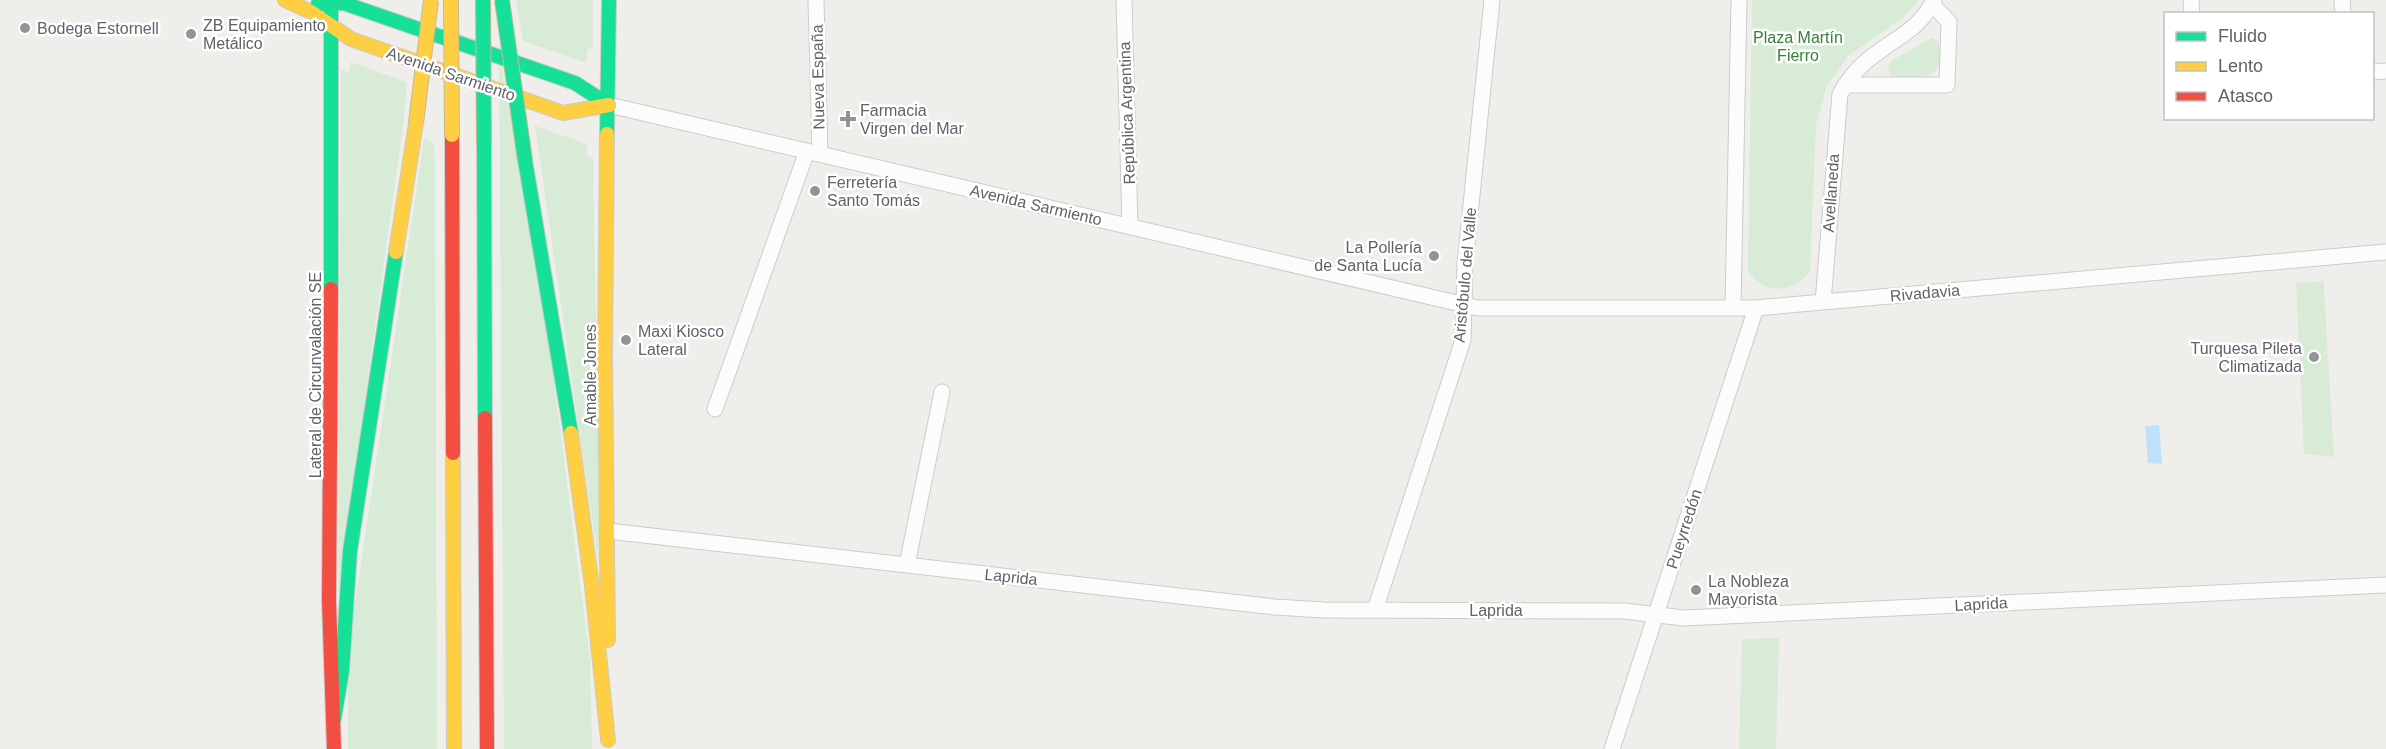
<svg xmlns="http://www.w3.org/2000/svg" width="2386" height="749" font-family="Arial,sans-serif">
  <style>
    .green { fill: #d8ebd6 }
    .water { fill: #bfe0f9 }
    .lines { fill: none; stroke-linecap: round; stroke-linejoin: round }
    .street-casing { stroke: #cbcccc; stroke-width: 17 }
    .fast-casing { stroke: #cacacb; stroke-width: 16 }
    .slow-casing { stroke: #cacacb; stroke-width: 16 }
    .jam-casing { stroke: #cacacb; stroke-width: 16 }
    .street { stroke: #fdfcfc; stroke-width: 15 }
    .fast { stroke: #16e098; stroke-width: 14 }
    .slow { stroke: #ffcf43; stroke-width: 14 }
    .jam { stroke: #f24e42; stroke-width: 14 }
    .fast-bridge-casing { stroke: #c8b996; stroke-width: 16; stroke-linecap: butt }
    .slow-bridge-casing { stroke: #c8b996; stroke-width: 16; stroke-linecap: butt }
    .fast-bridge { stroke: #16e098; stroke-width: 14 }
    .slow-bridge { stroke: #ffcf43; stroke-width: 14 }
    .poi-dot { fill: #919496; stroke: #fff; stroke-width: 2 }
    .labels { text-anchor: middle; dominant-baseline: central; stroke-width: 5; stroke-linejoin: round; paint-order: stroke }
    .poi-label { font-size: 16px; fill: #5f6368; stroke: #fff; text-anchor: start }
    .park-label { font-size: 16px; fill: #348238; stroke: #fff }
    .street-label { font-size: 16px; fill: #5f6368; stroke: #fff }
  </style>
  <rect width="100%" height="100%" fill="#efeeea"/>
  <path class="green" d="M516,0H593V49H588L586,63L523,41Z
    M1752,0H1919L1903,18L1848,56L1826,88L1816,125L1810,270C1795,294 1765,295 1748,272Z
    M1932,38L1938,41C1945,66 1937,77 1912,78C1906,78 1898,79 1893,77C1889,75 1889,72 1888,69L1891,61Z
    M499,51L547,328L590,660L592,749H504Z
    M350,62L407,82L404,119L338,595L341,70L349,72Z
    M535,126L587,144V156L593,158L601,581Z
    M424,138L434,144L435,173L437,749H348V652Z
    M2324,281V289L2334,457L2304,454L2296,283Z
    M1779,638L1776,749H1739L1742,639Z"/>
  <path class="water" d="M2159,425L2162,464L2148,463L2145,426Z"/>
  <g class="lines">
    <g class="street-casing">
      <path id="street" d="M816,0L820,154
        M1124,0L1130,227
        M2191,0L2192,13
        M2342,0L2343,14
        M2372,72L2386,71
        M1845,85H1947L1949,22L1932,4
        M609,105L1478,308H1756L2386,252
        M1823,302L1840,94C1849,78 1862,63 1877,53C1901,35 1920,28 1934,0
        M1733,308L1739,0
        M715,409L807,151
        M608,531L1275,607L1324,610L1624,611L1684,618L2386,585
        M907,565L942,392
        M1375,610L1463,340L1465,263L1492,0
        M1612,749L1756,308"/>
    </g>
    <g class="fast-casing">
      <path id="fast" d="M331,0V289
        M318,4L343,3L575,83L609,105
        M607,134L609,0
        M484,146L485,418
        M525,160L571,433
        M334,719L342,671L350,551L396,252"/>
    </g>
    <g class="slow-casing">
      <path id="slow" d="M285,0L311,12L351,39L563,113L609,105
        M607,134L605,355L608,640
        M396,252L416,123
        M571,433L592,586L608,740
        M453,453L454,749"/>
    </g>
    <g class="jam-casing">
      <path id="jam" d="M452,135L453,453
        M331,289L329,601L334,749
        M485,418L487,749"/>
    </g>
    <use href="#street" class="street"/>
    <use href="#fast" class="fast"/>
    <use href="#slow" class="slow"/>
    <use href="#jam" class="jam"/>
    <g class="fast-bridge-casing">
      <path id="fast-bridge" d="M483,0L484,146
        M502,0L525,160"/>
    </g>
    <g class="slow-bridge-casing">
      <path id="slow-bridge" d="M451,0L452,135
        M416,123L431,0"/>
    </g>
    <use href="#fast-bridge" class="fast-bridge"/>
    <use href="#slow-bridge" class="slow-bridge"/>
  </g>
  <g class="poi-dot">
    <circle cx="25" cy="28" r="6"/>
    <circle cx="191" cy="34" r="6"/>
    <path d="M845 110h6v6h6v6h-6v6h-6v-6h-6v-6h6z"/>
    <circle cx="815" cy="191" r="6"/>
    <circle cx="1434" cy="256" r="6"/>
    <circle cx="626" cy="340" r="6"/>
    <circle cx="2314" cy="357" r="6"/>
    <circle cx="1696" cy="590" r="6"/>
  </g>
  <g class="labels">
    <g class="poi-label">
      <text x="203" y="25">ZB Equipamiento<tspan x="203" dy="18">Metálico</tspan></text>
      <text x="37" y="28">Bodega Estornell</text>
      <text x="860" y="110">Farmacia<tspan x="860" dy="18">Virgen del Mar</tspan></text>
      <text x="827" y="182">Ferretería<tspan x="827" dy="18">Santo Tomás</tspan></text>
      <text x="1422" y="247" text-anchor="end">La Pollería<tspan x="1422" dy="18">de Santa Lucía</tspan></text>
      <text x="638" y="331">Maxi Kiosco<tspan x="638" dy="18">Lateral</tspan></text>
      <text x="2302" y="348" text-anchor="end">Turquesa Pileta<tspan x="2302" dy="18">Climatizada</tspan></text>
      <text x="1708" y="581">La Nobleza<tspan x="1708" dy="18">Mayorista</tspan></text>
    </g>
    <g class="park-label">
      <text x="1798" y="37">Plaza Martín<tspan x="1798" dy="18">Fierro</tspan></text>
    </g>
    <g class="street-label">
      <text transform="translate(451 74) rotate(19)">Avenida Sarmiento</text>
      <text transform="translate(818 77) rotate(-91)">Nueva España</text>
      <text transform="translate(1127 113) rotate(-92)">República Argentina</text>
      <text transform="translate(1831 193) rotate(-86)">Avellaneda</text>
      <text transform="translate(1036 205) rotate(13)">Avenida Sarmiento</text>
      <text transform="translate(1465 275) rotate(-85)">Aristóbulo del Valle</text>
      <text transform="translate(1925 293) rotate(-5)">Rivadavia</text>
      <text transform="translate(315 375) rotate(-90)">Lateral de Circunvalación SE</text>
      <text transform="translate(590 375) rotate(-90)">Amable Jones</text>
      <text transform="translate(1684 529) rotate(-72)">Pueyrredón</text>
      <text transform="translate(1011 577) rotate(6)">Laprida</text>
      <text transform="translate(1981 604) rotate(-3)">Laprida</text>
      <text x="1496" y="610">Laprida</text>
    </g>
  </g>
  <rect x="2164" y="12" width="210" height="108" fill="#ffffff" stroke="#bfc1c3" stroke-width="1.5"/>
  <rect x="2176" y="32" width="30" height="9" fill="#16e098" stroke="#bfc1c3" stroke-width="1.5"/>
  <text x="2218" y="42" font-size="18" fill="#5f6368">Fluido</text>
  <rect x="2176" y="62" width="30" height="9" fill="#ffcf43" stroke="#bfc1c3" stroke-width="1.5"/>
  <text x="2218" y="72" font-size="18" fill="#5f6368">Lento</text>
  <rect x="2176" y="92" width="30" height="9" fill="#f24e42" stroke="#bfc1c3" stroke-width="1.5"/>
  <text x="2218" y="102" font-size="18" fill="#5f6368">Atasco</text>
</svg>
